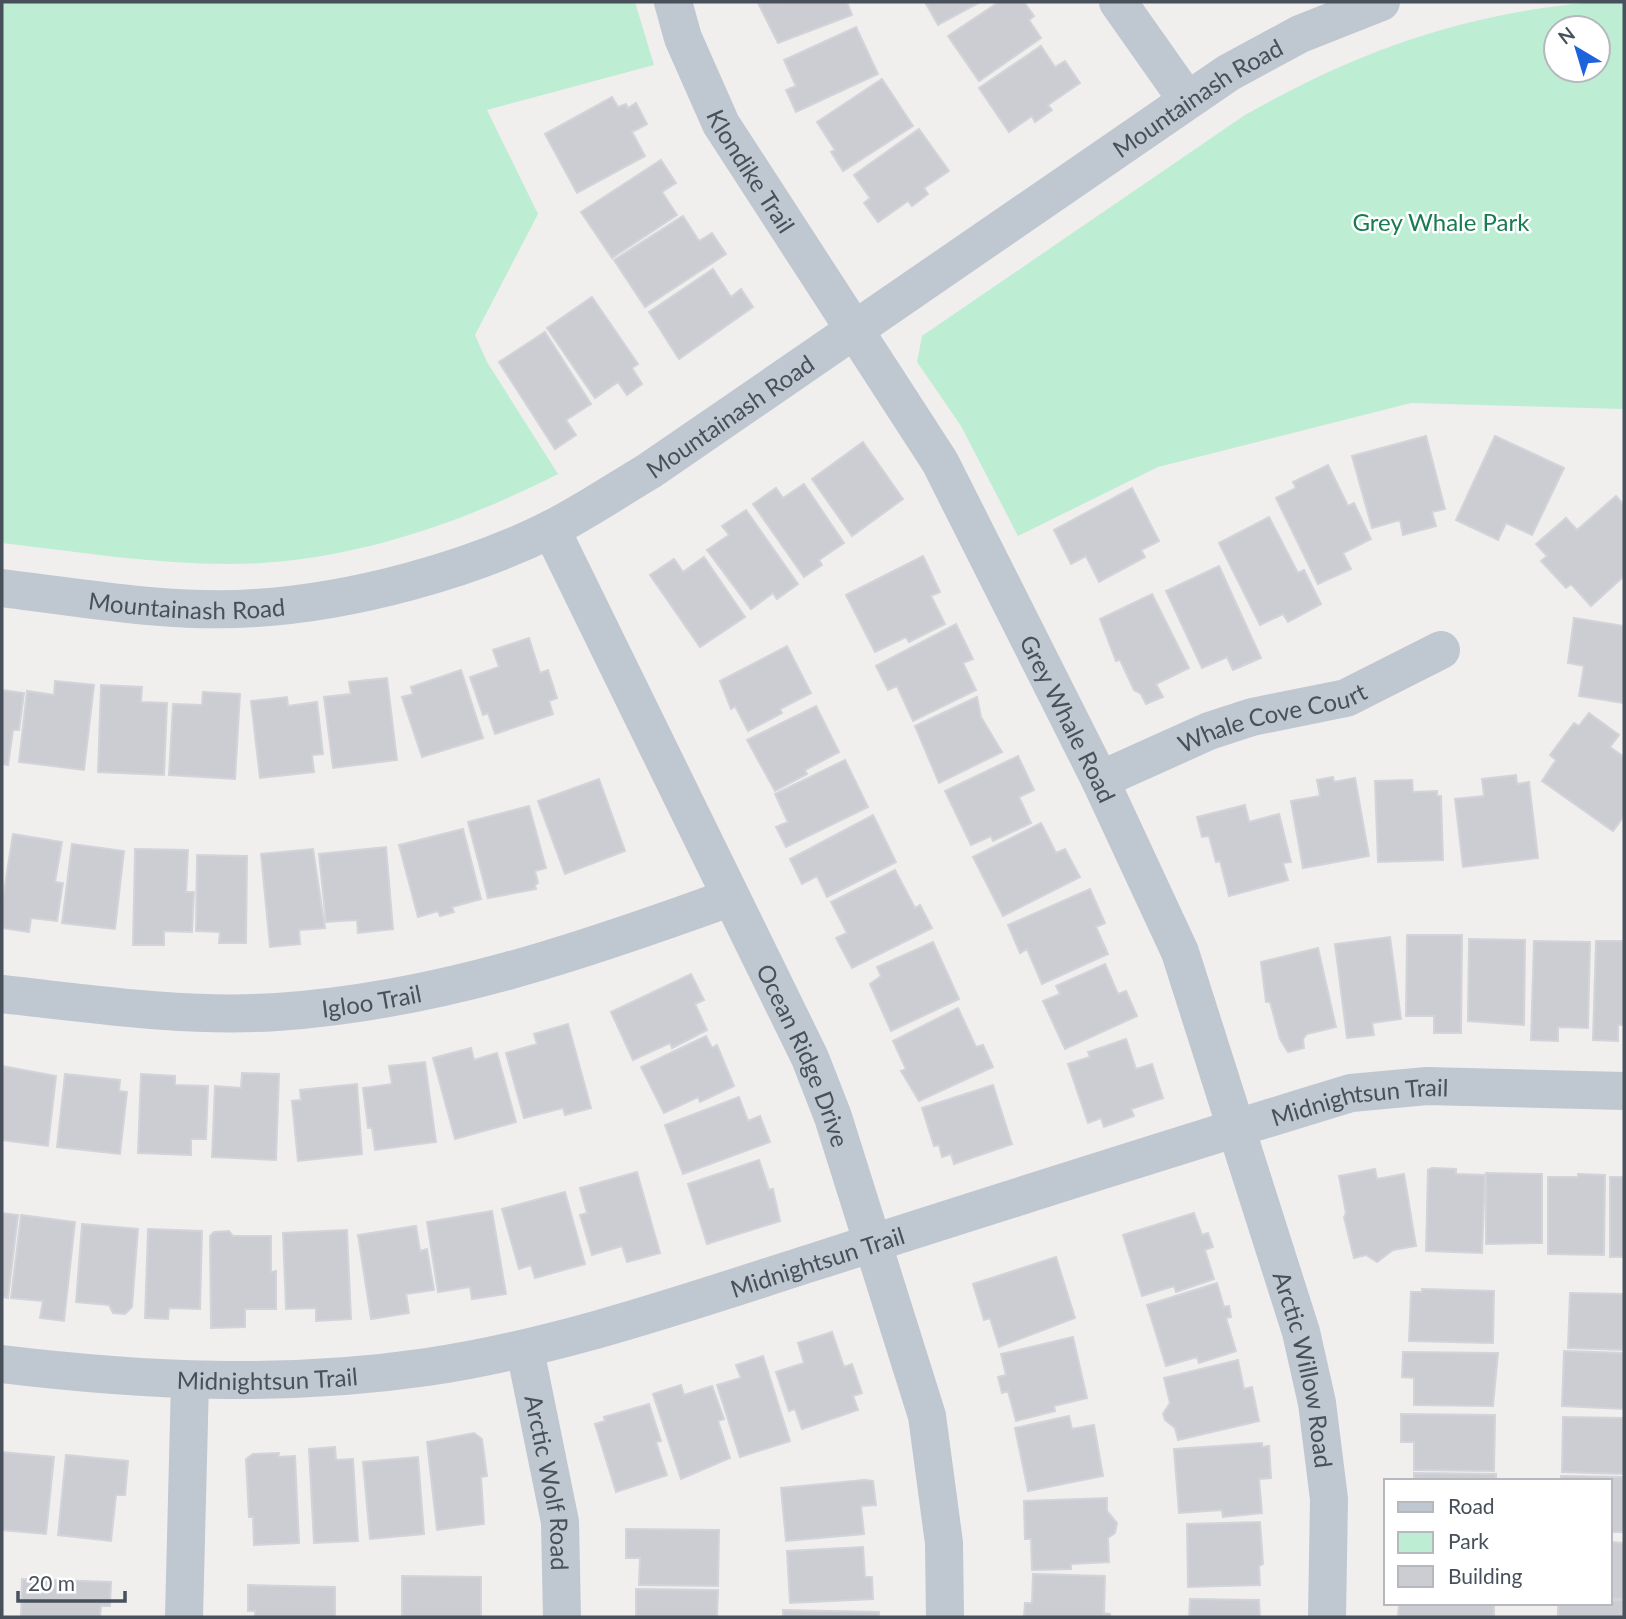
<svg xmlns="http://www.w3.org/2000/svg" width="1626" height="1619" font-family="Lato,sans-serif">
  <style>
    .green { fill: #bdeed3; fill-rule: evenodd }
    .building { fill: #cbcdd3; stroke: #d2d4d9; stroke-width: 2 }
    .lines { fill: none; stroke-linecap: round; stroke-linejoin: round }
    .minor { stroke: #bfc7d0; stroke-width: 38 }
    .labels { text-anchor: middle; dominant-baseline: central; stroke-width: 5; stroke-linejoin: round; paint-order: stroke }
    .street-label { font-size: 24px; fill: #47505b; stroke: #fff }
    .park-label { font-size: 24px; fill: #197b51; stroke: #fff }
  </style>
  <rect width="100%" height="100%" fill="#f1eeee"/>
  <path class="green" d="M2,2H635L654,65L487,110L538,214L475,335L487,362L558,474C458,525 343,564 230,564C154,564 78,552 2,543Z
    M1594,2H1624V409L1411,403L1158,467L1018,536L961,426L917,362L922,336L1245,115C1360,50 1462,14 1594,2ZM1556,28H1598V70H1556Z"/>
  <path class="building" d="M847,2L852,15L778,43L758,3Z
    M925,2H980L938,25Z
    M999,2H1024L1034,16L1029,20L1041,38L979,81L948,36Z
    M856,27L878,74L796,112L786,90L796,86L784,60Z
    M1041,46L1055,67L1065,61L1080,83L1048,105L1052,110L1035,122L1032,116L1009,132L979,88Z
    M882,79L913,126L843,171L831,152L835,150L817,122Z
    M612,97L618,107L626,104L628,108L636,103L647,124L632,132L645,156L577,193L545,134Z
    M919,129L949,171L924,188L928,194L912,206L908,201L878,222L864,203L870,198L854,175Z
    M661,160L676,183L662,192L677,215L612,258L581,212Z
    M683,216L699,241L712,233L726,254L645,307L614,260Z
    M713,269L731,297L741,289L753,307L679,359L649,312Z
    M592,297L638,364L632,368L642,384L627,395L618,382L595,398L547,328Z
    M545,332L591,404L566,420L576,435L555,449L499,362Z
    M1426,436L1445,509L1432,512L1436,526L1403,535L1400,520L1372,528L1352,456Z
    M1495,436L1564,468L1532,535L1506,523L1498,540L1456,520Z
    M863,442L903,499L852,536L812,479Z
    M1328,465L1348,506L1354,503L1371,539L1343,553L1351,569L1318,584L1276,498L1296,488L1293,482Z
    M804,484L844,543L819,560L822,565L804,577L753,504L776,488L783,498Z
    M1132,488L1159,541L1141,550L1145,557L1099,582L1086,556L1071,564L1054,530Z
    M1616,496L1624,505V576L1591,606L1571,584L1566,588L1541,561L1547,556L1536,544L1566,518L1577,530Z
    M746,510L798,584L777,599L773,593L751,609L707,550L729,535L722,526Z
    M1269,517L1298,573L1304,570L1321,604L1288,622L1283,614L1260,625L1219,543Z
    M923,556L940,592L931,596L945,624L909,642L906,637L875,652L846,595Z
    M704,557L745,617L700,647L650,575L674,559L683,572Z
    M1219,566L1261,658L1233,670L1227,657L1202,668L1166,591Z
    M1152,594L1189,668L1156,684L1163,697L1146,704L1141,694L1134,690L1120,660L1116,661L1100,619Z
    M1574,618L1624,626V703L1579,696L1584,666L1568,663Z
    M956,624L973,659L963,663L976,690L913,721L897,686L888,690L876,666Z
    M529,638L540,673L548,670L557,698L549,701L553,714L495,734L488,713L483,715L470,677L499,667L493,650Z
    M787,646L811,693L780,709L782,713L748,731L735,706L731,709L720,681Z
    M461,670L483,738L422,757L402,697L413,694L411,687Z
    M387,678L397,760L333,768L324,697L351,694L349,682Z
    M55,681L94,685L84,770L19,762L27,691L54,695Z
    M101,685L142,687L141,702L167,703L164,775L98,772Z
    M2,690L24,693L19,730H13L8,765L2,764Z
    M203,692L240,694L235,779L169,775L173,704L202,705Z
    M287,697L288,706L317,702L323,754L312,755L314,772L260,778L251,701Z
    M977,697L981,717L1002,752L939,783L915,726Z
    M816,706L839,752L805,770L807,774L775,791L747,740Z
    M1589,713L1619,735L1610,747L1624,757V816L1613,831L1542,781L1556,760L1550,755L1574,723L1579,726Z
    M1018,756L1034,790L1019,797L1031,823L993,841L991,836L971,845L945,791Z
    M845,760L868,807L786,847L776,827L788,822L775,794Z
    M1516,775L1517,784L1529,782L1538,858L1463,867L1455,799L1484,796L1482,779Z
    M1333,777L1334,782L1355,778L1369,856L1303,868L1291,801L1320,796L1317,780Z
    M599,779L625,851L565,874L538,801Z
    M1412,780L1413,792L1437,791V796H1441L1443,860L1378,862L1375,781Z
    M1245,805L1249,822L1279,814L1291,862L1283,863L1288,880L1229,896L1220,861L1216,862L1209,836L1202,837L1197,817Z
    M529,806L546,868L535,871L538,883L535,885L536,889L488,898L468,822Z
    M873,815L896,862L827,897L817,876L802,884L790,859Z
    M1041,823L1056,853L1065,849L1080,877L1003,916L973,857Z
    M463,829L481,899L452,907L454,912L440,916L438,911L418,917L399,845Z
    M13,834L62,842L55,882L63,883L57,921L31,918L29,932L2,928V904Z
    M72,844L124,851L115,929L62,923Z
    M386,847L393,929L358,933L357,920L326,922L319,854Z
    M135,849L188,850L186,892H194L192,932L164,931V945H133Z
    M313,849L325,928L299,930L300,944L270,947L261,854Z
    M197,855L247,856L246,943H219L220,932L196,931Z
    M895,870L915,908L920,905L932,928L852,968L836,938L847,933L831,902Z
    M1090,889L1105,923L1096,927L1108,954L1042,984L1027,949L1020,953L1008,925Z
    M1407,935H1462L1461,1033H1434V1016H1406Z
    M1390,937L1401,1019L1372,1023L1374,1035L1347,1038L1335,944Z
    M1469,939L1525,940L1524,1025L1468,1021Z
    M1534,941L1590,942L1588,1028L1558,1027V1041L1531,1040Z
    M1596,941H1624V1025H1618V1041L1593,1040Z
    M933,942L959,999L891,1031L870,984L881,976L877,967Z
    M1318,948L1336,1027L1307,1034L1303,1039L1304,1048L1288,1052L1280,1039L1270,1002H1266L1261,962Z
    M1105,964L1118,994L1126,991L1137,1016L1065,1049L1043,1001L1060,994L1056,986Z
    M691,974L704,1000L695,1004L707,1030L672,1048L670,1043L633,1060L611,1012Z
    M958,1008L976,1047L983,1045L993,1067L919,1101L901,1071L906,1069L893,1041Z
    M568,1024L591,1108L565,1115L563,1108L524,1118L506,1053L537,1044L534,1034Z
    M706,1036L712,1048L717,1045L734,1086L700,1102L698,1097L664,1113L641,1067Z
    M1126,1039L1136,1069L1152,1064L1163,1098L1131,1109L1134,1116L1104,1127L1101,1118L1088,1123L1068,1064L1090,1057L1088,1052Z
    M471,1048L474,1060L497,1053L516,1122L455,1139L433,1058Z
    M425,1062L436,1142L375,1150L372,1128H368L363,1088L392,1084L389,1066Z
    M2,1066L56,1076L48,1146L2,1140Z
    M242,1073L279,1074L276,1160L212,1157L215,1086L241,1088Z
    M65,1074L120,1080L119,1091L127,1092L120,1154L57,1147Z
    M141,1074L175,1076V1085L208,1086L206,1139H191V1155L138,1153Z
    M357,1084L362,1154L298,1161L292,1101L301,1100L300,1090Z
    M993,1085L1012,1144L954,1164L951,1154L942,1157L939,1145L934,1146L922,1108Z
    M739,1097L748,1121L760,1116L770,1142L683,1174L665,1125Z
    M759,1160L769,1190L773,1189L780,1221L707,1244L688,1184Z
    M1432,1168L1456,1169V1174L1485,1175L1482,1253L1426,1251L1428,1170Z
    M1375,1169L1377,1179L1404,1174L1416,1246L1393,1250L1377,1262L1366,1255L1354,1258L1344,1217L1346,1213L1339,1176Z
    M637,1172L660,1253L627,1262L622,1246L592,1255L580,1215L587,1213L580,1188Z
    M1486,1173L1542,1174V1243L1486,1244Z
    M1578,1174L1605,1175L1604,1255L1548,1254V1177H1578Z
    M1610,1177H1624V1257H1610Z
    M565,1192L585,1264L535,1278L531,1265L519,1269L502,1209Z
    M492,1211L506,1294L472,1299L470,1287L438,1292L427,1222Z
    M2,1213L18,1215L8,1298L2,1297Z
    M1194,1213L1202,1235L1208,1233L1213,1247L1205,1250L1214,1279L1176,1292L1174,1286L1142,1296L1123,1235Z
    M21,1215L75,1222L64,1321L40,1318L43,1301L11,1298Z
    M82,1224L138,1229L132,1307L125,1314L113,1313L109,1305L76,1302Z
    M416,1226L420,1251L427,1249L434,1290L406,1294L409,1313L371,1319L358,1235Z
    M148,1229L202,1231L200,1309L169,1308L168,1319L145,1318Z
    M347,1230L351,1319L316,1321V1308L286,1309L283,1233Z
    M229,1231L233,1236H271V1272L276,1271V1309H245V1327L211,1328L210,1236L214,1232Z
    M1056,1257L1075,1318L999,1347L990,1318L984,1320L973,1284Z
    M1217,1283L1224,1307L1229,1306L1231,1317L1226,1318L1236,1351L1199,1363L1197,1357L1166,1366L1147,1305Z
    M1422,1289L1494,1291L1493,1343L1409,1341L1411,1292H1422Z
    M1570,1293L1624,1294V1350L1568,1348Z
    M832,1332L844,1367L852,1364L862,1393L853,1396L858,1410L802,1429L795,1409L789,1411L776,1372L804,1363L798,1343Z
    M1073,1337L1087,1398L1054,1406L1055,1411L1016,1421L1008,1391L1002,1393L998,1377L1006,1375L1001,1354Z
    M1564,1351L1624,1353V1409L1562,1406Z
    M1403,1352L1498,1353L1493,1406L1414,1405V1378L1402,1377Z
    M763,1356L790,1441L740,1457L717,1385L741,1378L736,1365Z
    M1238,1360L1244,1389L1252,1387L1259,1421L1178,1440L1175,1428L1165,1420L1163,1414L1170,1403L1164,1378Z
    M681,1385L684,1395L712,1386L724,1419L718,1421L730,1458L681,1479L653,1394Z
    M649,1404L661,1441L656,1442L667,1475L616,1492L595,1424L605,1421L604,1417Z
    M1401,1414L1495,1415L1494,1471L1414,1470V1442H1401Z
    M1069,1416L1072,1429L1094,1425L1103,1476L1028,1491L1015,1428Z
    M1563,1417L1624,1418V1474L1562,1472Z
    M474,1433L482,1439L487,1476L481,1477L484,1524L437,1530L427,1442Z
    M1262,1443V1447L1269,1446L1271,1478L1259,1479L1262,1513L1223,1517L1222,1510L1179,1513L1174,1449Z
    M335,1447L336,1460L353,1459L358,1541L314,1543L309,1449Z
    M2,1452L54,1457L46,1534L2,1530Z
    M279,1453L278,1457L295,1456L299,1543L254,1545L253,1517H249L246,1459L253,1454Z
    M66,1455L128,1461L125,1495H116L111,1541L58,1535Z
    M418,1457L424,1534L370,1539L363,1462Z
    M1414,1473L1496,1474V1481H1414Z
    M1561,1476L1624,1477V1532H1610V1481H1561Z
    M864,1480L873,1481L876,1505L861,1506L864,1534L786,1541L781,1488Z
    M1107,1498V1511L1117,1523L1115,1533L1108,1538L1109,1562L1071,1564V1569L1032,1570L1031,1539H1025L1024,1501Z
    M1260,1522L1263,1564L1259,1566L1260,1585L1188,1587L1187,1524Z
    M626,1529L719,1530L718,1586L639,1585L640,1558H626Z
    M1610,1542L1624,1543V1599H1610Z
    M863,1547L865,1577H872L873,1599L790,1603L787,1551Z
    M1033,1574L1105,1576L1104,1613L1110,1614V1617H1024L1025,1603H1032Z
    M402,1576L481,1577V1617H402Z
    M22,1579L111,1582L110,1606H101L100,1617H21Z
    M248,1585L335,1587V1617H255V1611H248Z
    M636,1589L718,1590L717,1617H636Z
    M1190,1599L1259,1600L1260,1617H1189Z
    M1610,1600H1624V1617H1558V1603H1610Z
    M1399,1603H1494V1617H1398Z
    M783,1610L879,1612V1617H783Z"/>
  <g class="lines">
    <g class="minor">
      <path id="s1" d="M673,2L683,38L721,124L940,462L1100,780L1180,952L1301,1332L1317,1403L1329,1499L1327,1617"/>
      <path d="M1118,2L1187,100"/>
      <path id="s2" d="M551,529L810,1058L833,1117L927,1416L944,1543L945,1617"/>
      <path id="s3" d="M2,588C85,598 172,614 256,608C351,602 468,571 553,528C586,511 617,490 649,471L1228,73L1300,34L1381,2"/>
      <path id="s4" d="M1100,780L1209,731L1252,717L1346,698L1441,650"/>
      <path id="s5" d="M2,994C93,1004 185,1018 277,1012C437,1001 580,952 729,898"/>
      <path id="s6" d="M525,1350L560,1522L562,1617"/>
      <path id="s7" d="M2,1364C144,1381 284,1388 427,1367C561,1347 688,1302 817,1261C995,1204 1173,1147 1351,1093L1427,1086L1624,1091"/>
      <path d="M184,1617L190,1381"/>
    </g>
  </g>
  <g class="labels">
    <g class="street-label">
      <text stroke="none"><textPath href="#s3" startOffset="1340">Mountainash Road</textPath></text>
      <text stroke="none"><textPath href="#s1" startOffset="187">Klondike Trail</textPath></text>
      <text stroke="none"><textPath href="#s3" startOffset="774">Mountainash Road</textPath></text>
      <text stroke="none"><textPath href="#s3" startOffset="186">Mountainash Road</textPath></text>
      <text stroke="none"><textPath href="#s4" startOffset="184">Whale Cove Court</textPath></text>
      <text stroke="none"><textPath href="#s1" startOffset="821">Grey Whale Road</textPath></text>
      <text stroke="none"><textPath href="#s5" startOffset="371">Igloo Trail</textPath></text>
      <text stroke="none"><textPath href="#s2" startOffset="584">Ocean Ridge Drive</textPath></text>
      <text stroke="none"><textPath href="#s7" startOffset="1398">Midnightsun Trail</textPath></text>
      <text stroke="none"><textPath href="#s7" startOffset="831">Midnightsun Trail</textPath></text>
      <text stroke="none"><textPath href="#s1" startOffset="1516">Arctic Willow Road</textPath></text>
      <text stroke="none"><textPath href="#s7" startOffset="266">Midnightsun Trail</textPath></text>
      <text stroke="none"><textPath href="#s6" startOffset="135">Arctic Wolf Road</textPath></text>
    </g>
    <g class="park-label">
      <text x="1441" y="221">Grey Whale Park</text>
    </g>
  </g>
  <rect width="1626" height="1619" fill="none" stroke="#47505b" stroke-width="7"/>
  <rect x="1384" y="1479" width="228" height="126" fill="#ffffff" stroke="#b5b9bd" stroke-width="2"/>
  <rect x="1398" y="1502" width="35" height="10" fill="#bfc7d0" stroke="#b5b9bd" stroke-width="2"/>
  <text x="1448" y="1514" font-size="21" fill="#47505b">Road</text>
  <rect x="1398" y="1532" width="35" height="21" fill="#bdeed3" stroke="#b5b9bd" stroke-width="2"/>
  <text x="1448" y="1549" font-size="21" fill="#47505b">Park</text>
  <rect x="1398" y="1566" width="35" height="21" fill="#cbcdd3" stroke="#b5b9bd" stroke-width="2"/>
  <text x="1448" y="1584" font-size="21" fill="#47505b">Building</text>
  <g transform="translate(1577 49) rotate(322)"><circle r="33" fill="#ffffff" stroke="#b5b9bd" stroke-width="2"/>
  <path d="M0-5L12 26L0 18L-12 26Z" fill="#1d63db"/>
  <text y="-10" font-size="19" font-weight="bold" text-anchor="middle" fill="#47505b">N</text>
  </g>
  <path d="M18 1591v10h107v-10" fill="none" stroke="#47505b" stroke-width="3.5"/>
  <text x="28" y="1591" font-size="21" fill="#47505b" stroke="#ffffff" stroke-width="5" paint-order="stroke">20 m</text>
</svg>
